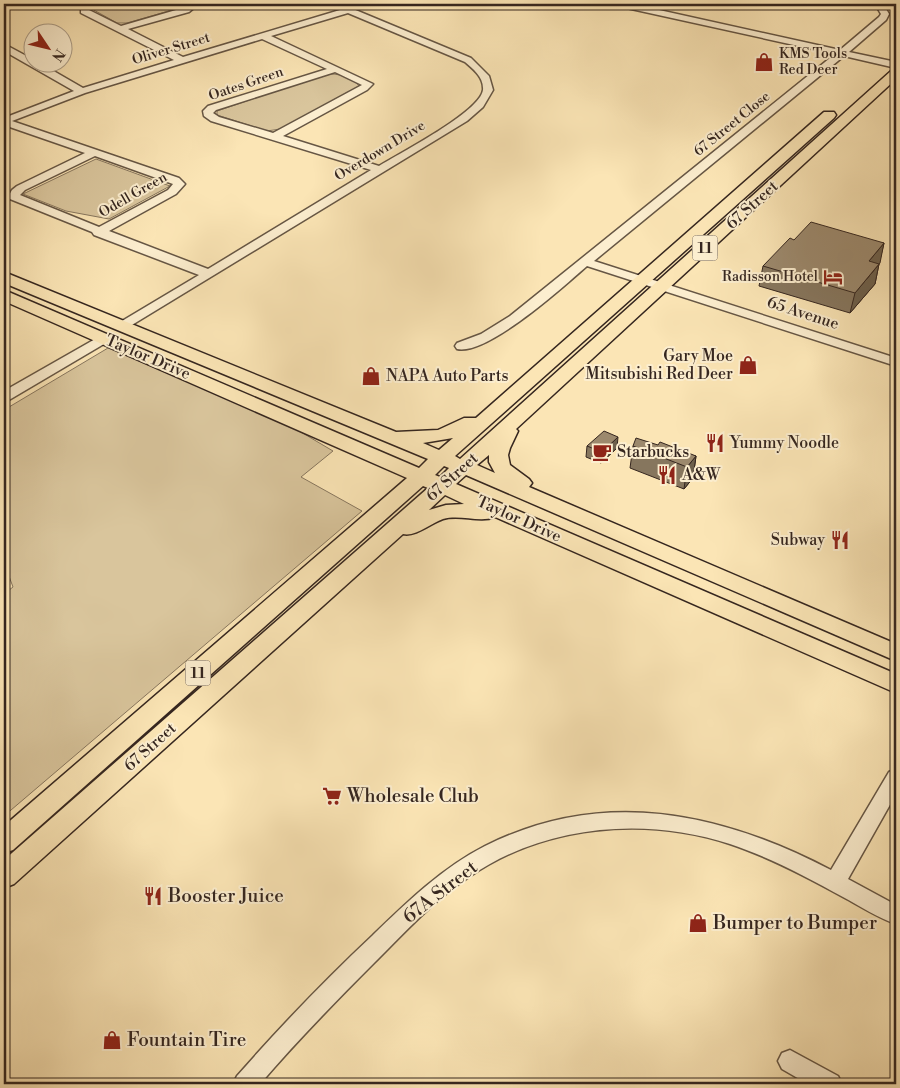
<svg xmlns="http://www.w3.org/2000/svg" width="900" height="1088" font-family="'Libre Bodoni',serif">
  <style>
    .green { fill: #d9c59c; stroke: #87765e }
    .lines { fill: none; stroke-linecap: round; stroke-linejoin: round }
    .minor-casing { stroke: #665644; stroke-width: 3 }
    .major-casing { stroke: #35261f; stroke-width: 3 }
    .minor { fill: #fceecf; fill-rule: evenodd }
    .major { fill: #fbe5b5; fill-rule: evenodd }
    .wall { fill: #86765e; stroke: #35261f }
    .shaded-wall { fill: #6d604c; stroke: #35261f }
    .building { fill: #9c896d; stroke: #35261f }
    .labels { text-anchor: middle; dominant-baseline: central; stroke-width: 4; stroke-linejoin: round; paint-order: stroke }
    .far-street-label { font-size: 14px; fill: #35261f; stroke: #fceecf }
    .far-poi-label { font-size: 14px; fill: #35261f; stroke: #fceecf; text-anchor: start }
    .shield { fill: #fceecf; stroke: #716254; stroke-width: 1 }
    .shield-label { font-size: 15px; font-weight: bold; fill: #35261f }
    .street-label { font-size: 16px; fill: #35261f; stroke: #fceecf }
    .poi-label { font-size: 16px; fill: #35261f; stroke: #fceecf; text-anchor: start }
    .near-poi-label { font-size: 19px; fill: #35261f; stroke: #fceecf; text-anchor: start }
    .near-street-label { font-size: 19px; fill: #35261f; stroke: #fceecf }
  </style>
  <rect width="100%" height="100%" fill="#fbe5b5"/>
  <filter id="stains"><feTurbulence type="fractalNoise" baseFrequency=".004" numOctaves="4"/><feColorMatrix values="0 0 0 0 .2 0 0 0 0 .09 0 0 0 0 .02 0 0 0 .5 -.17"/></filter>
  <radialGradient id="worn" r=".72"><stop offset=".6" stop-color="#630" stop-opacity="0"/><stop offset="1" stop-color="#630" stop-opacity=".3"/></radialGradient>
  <path class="green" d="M104,4H181L183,7L127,23H117L92,9Z
    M326,74C337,73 353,77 359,86L280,129L267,131L217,115V111Z
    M96,159L170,186L109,219L66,211L23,194Z
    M108,348L289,425L333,451L301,477L362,511L4,816V594L13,587L4,563V410Z"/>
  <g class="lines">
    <g class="minor-casing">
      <path id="minor" d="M86,4H98L89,10L121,26L183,8L186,6V4H194L195,7L189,12L128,29L183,57L340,10L330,4H341L471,58L489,76L493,90L483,107L467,121L122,331L115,327L117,324L199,275L94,235L92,232L10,199L8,197L12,190L17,186L85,153L4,125V118L74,91L4,51V44L32,59V62H38L83,88L174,60L81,13V7ZM348,13L465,62C473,69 484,77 483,90C480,112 400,153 379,166L283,136L367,90L373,84L271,36ZM262,39L327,69L208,106L203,111L204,116L211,121L371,170L208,269L109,231L176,194L185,184L179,178L12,121L85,93ZM335,72L362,85L273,133L219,117L213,113L216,110ZM95,156L173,184L168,190L99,227L20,195L25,190Z
        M618,4H632L840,50L879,17L881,14L875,4H883L889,14L886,20L849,52L896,62V68L844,56L594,261L896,358V366L587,266C564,286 487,356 457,349L455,346L457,343L481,334L510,316L835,54L622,7Z
        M104,334L109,335L111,338L109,341L9,400L4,401V391Z
        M896,769V794L848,879L896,905V924C878,918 860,906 843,897C807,877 769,857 730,844C644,816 544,825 469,877C434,900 404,933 374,963C335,1002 296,1042 260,1084H233L237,1076C280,1027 325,980 373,935C407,902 442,868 485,846C603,787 720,812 831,870L889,772Z
        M790,1050L838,1076L842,1084H808L782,1069L778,1061L782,1053Z"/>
    </g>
    <g class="major-casing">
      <path id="major" d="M896,69V79L516,429L518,431L510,448L508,455L510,465L529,479L532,483L529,487L896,644V661L466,475L456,484L896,674V693L495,517C479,523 460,514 443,519C431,523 416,537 403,534L14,884L4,888V860L428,488L423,486L13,850L4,853V826L407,478L4,301V290L419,468L428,459L4,283V272L396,432L438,430L464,418H476L824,112H834L836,115L834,118L455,456L460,459L892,70ZM453,438L439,450L423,443ZM489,455V462L495,473L477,465ZM444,466L449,468L440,477L435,475ZM445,495L464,504L446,505L429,510Z"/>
    </g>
    <use href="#minor" class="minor"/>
    <use href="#major" class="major"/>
  </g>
  <path class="wall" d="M794,240L884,243L879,264L875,284L850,313L759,286L763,266Z
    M587,446L617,448L601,463L586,457Z
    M633,446L696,456L693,478L684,489L630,468Z"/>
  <path class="shaded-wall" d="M884,243L880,263L865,281L869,261Z
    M879,264L875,284L850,313L855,293Z
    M618,437L617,448L601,463L602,452Z
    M696,456L693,478L684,489L687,467Z"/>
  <path class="building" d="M811,222L884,243L869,261L879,264L855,293L763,266L790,238L794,240Z
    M604,431L618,437L602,452L587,446Z
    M636,438L658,445L660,442L696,456L687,467L633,446Z"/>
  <defs>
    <g id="shop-bare" transform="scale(1.5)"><path d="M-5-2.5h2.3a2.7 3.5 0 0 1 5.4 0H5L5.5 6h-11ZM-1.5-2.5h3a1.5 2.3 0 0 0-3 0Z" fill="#8f2418" stroke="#fceecf" stroke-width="2.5" paint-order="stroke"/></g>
    <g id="hotel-bare" transform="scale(1.5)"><path d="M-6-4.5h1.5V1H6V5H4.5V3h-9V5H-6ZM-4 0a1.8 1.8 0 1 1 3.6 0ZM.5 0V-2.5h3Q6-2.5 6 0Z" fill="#8f2418" stroke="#fceecf" stroke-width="2.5" paint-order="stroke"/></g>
    <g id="restaurant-bare" transform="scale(1.5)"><path d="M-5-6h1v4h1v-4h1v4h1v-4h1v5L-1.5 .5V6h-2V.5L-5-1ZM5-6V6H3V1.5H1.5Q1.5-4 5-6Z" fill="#8f2418" stroke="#fceecf" stroke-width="2.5" paint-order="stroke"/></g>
    <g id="cafe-bare" transform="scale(1.5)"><path d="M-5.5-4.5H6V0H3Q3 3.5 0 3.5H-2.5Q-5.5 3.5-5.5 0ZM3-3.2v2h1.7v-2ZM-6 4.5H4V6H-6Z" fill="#8f2418" stroke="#fceecf" stroke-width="2.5" paint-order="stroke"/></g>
    <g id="supermarket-bare" transform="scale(1.5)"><path d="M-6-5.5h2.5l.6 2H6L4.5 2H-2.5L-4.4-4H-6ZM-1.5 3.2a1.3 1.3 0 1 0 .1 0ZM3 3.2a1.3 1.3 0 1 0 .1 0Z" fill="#8f2418" stroke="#fceecf" stroke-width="2.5" paint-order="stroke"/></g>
  </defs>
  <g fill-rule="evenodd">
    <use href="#shop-bare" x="764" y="62"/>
    <use href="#hotel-bare" x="833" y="277"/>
    <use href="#shop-bare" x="748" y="365"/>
    <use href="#shop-bare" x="371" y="376"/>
    <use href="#restaurant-bare" x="715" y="443"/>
    <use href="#cafe-bare" x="602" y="452"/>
    <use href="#restaurant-bare" x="667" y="475"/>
    <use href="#restaurant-bare" x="840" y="540"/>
    <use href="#supermarket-bare" x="332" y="796"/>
    <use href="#restaurant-bare" x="153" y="896"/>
    <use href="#shop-bare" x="698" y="923"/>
    <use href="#shop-bare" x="112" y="1040"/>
  </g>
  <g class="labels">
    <g class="far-street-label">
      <text transform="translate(171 49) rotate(-17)">Oliver Street</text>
      <text transform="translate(246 84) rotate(-19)">Oates Green</text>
      <text transform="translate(732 124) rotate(-39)">67 Street Close</text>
      <text transform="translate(380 151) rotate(-31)">Overdown Drive</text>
      <text transform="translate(133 195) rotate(-30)">Odell Green</text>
    </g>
    <g class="far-poi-label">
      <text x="779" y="54">KMS Tools<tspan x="779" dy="16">Red Deer</tspan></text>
      <text x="818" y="277" text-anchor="end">Radisson Hotel</text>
    </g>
    <g class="shield">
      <rect x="692.5" y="235.5" width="25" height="25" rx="4"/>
      <rect x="185.5" y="660.5" width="25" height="25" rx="4"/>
    </g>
    <g class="shield-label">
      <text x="705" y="248">11</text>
      <text x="198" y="673">11</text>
    </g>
    <g class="street-label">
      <text transform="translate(752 205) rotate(-42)">67 Street</text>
      <text transform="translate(803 313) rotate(18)">65 Avenue</text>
      <text transform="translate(148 357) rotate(23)">Taylor Drive</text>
      <text transform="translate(452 477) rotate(-42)">67 Street</text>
      <text transform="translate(519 519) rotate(24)">Taylor Drive</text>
      <text transform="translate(150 747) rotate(-42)">67 Street</text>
    </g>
    <g class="poi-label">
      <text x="733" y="356" text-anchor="end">Gary Moe<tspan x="733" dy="18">Mitsubishi Red Deer</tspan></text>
      <text x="386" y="376">NAPA Auto Parts</text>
      <text x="730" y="443">Yummy Noodle</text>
      <text x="617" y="452">Starbucks</text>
      <text x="682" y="475">A&amp;W</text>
      <text x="825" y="540" text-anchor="end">Subway</text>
    </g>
    <g class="near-poi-label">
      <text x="347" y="796">Wholesale Club</text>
      <text x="168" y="896">Booster Juice</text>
      <text x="713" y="923">Bumper to Bumper</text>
      <text x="127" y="1040">Fountain Tire</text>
    </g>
    <g class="near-street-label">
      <text transform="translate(440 892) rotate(-38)">67A Street</text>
    </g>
  </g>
  <rect width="900" height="1088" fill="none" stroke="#fbe5b5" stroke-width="20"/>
  <rect x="5" y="5" width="890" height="1078" fill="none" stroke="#35261f" stroke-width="2.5"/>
  <rect x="10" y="10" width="880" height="1068" fill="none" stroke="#35261f"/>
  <g transform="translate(48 48) rotate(125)"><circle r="24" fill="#fceecf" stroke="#ac9e89"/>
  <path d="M0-4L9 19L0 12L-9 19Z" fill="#8f2418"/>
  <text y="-8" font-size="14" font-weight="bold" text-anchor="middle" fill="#35261f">N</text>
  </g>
  <rect width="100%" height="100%" filter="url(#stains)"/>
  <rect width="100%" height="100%" fill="url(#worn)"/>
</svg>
